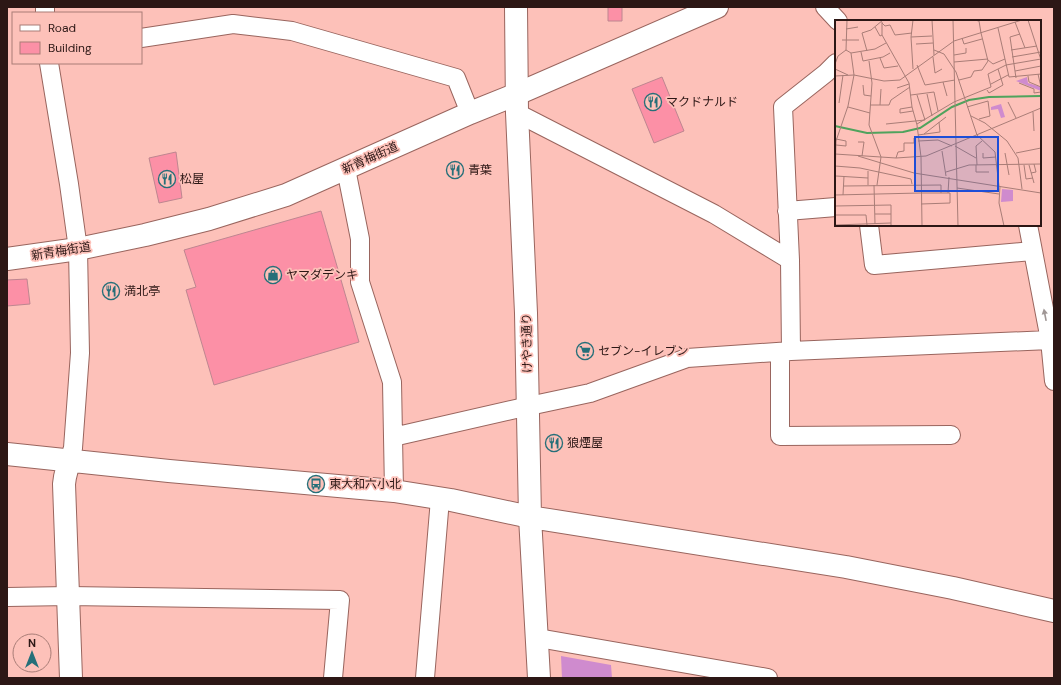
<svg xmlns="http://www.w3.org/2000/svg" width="1061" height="685" font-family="'DM Sans','Noto Sans JP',sans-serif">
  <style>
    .green { fill: #cf8bce }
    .building { fill: #fc90a6; stroke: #be8690 }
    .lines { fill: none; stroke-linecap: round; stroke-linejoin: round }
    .street-casing { stroke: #99655e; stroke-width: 20 }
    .secondary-casing { stroke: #99655e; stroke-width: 24 }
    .primary-casing { stroke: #99655e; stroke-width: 24 }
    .street { stroke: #fff; stroke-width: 18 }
    .secondary { stroke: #fff; stroke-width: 22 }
    .primary { stroke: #fff; stroke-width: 22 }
    .oneway { fill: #a09796 }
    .labels { text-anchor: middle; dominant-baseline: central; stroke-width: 3.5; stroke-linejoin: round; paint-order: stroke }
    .poi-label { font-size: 12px; fill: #2c1715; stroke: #fdc1b9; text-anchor: start }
    .street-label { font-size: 12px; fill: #2c1715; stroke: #fdc1b9 }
    .inset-river { fill: none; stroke: #4fa35d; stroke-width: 2 }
    .inset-road { fill: none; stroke: #a97d77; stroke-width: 1 }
    .view { fill: #1d4ed8; fill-opacity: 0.15; stroke: #1d4ed8; stroke-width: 2 }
    .inset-edge { fill: none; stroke: #2c1715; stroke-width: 2 }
  </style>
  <rect width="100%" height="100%" fill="#fdc1b9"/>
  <path class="green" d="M561,656L611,665L612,678H562Z"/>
  <path class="building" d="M608,7H622V21H608Z
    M662,77L684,131L654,143L632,89Z
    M176,152L182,198L159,203L149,158Z
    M321,211L359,342L214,385L186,290L196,287L184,250Z
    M27,279L30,304L7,306V280Z"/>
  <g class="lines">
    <g class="street-casing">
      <path id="street" d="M45,7V13
        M825,7L838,21
        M141,38L233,24L292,31L456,78L470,113
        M49,63L69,184L78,249L80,353L73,448L69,461
        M517,113L714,214L790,260
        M346,169L360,239V282L392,382L394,491
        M787,211L836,207
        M869,225L874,265L1032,251
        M1028,225L1050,340L1054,381
        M791,351L790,260L783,107L826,73L836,63
        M780,353V436L951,435
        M393,437L529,406L590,393L687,358L791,351L1050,340L1054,341
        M7,597L69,596L340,600L333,678
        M538,638L768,678
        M425,678L440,499"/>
    </g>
    <g class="secondary-casing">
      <path id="secondary" d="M516,7L517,113L526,313L530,517L539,678
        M7,454L169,471L394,491L451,500L530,517L846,567L953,588L1054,611
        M69,461L65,477L64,484L71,678"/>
    </g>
    <g class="primary-casing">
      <path id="primary" d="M7,259L78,249L145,235L209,219L286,195L470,113L517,94L717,7"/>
    </g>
    <use href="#street" class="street"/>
    <use href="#secondary" class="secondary"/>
    <use href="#primary" class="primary"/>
  </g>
  <defs><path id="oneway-solid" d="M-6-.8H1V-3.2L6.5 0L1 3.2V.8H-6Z"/></defs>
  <use class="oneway" href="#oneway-solid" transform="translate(1045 315) rotate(-101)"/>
  <defs>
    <g id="restaurant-ring" transform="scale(0.9)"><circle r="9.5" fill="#fdc1b9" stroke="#266f79" stroke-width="1.5"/><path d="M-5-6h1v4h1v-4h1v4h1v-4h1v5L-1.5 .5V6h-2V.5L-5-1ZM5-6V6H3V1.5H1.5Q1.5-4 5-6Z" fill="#266f79"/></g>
    <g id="shop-ring" transform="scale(0.9)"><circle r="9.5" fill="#fdc1b9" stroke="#266f79" stroke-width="1.5"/><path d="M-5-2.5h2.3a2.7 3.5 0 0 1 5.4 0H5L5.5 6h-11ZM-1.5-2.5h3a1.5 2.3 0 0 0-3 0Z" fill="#266f79"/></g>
    <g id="supermarket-ring" transform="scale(0.9)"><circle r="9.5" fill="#fdc1b9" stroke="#266f79" stroke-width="1.5"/><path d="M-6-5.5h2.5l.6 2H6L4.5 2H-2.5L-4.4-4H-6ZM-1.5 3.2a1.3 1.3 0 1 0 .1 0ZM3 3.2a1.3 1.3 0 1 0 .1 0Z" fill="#266f79"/></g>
    <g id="bus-ring" transform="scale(0.9)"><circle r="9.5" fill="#fdc1b9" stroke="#266f79" stroke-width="1.5"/><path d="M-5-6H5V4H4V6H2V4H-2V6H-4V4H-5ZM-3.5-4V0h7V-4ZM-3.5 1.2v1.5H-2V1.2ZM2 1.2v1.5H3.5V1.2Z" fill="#266f79"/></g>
  </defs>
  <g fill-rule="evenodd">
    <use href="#restaurant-ring" x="653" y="102"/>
    <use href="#restaurant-ring" x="455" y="170"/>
    <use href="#restaurant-ring" x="167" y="179"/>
    <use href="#shop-ring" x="273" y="275"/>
    <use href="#restaurant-ring" x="111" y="291"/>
    <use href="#supermarket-ring" x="585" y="351"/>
    <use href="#restaurant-ring" x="554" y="443"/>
    <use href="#bus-ring" x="316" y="484"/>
  </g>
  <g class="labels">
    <g class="poi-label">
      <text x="666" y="102">マクドナルド</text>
      <text x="468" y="170">青葉</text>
      <text x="180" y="179">松屋</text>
      <text x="286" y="275">ヤマダデンキ</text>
      <text x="124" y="291">満北亭</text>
      <text x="598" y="351">セブン-イレブン</text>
      <text x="567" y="443">狼煙屋</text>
      <text x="329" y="484">東大和六小北</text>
    </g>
    <g class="street-label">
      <text transform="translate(370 158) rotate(-24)">新青梅街道</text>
      <text transform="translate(61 251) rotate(-9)">新青梅街道</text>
      <text transform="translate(527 343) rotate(-91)">けやき通り</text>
    </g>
  </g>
  <g transform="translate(835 20)">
    <rect width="206" height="206" fill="#fdc1b9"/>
    <path d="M192,57L193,63L206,67V71L181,61ZM166,84L170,97L166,98L163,89L156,90V87ZM167,169L178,170V181L166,182Z" fill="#cf8bce"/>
    <path class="inset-river" d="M0,106L32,113L68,112L85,108L117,87L134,80L154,77L206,76"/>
    <path class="inset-road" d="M12,0L11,30L16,33L40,29L51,23M97,0L99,35M118,0L123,206M139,0L144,1L146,13M193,0L206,40M47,2V15L74,63L77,87L82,105L86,137L87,206M180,2L190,28M47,3L50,6L55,5L60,15L77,13M40,7L45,16L47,15M163,8L174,57L206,54M11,9L23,7M76,17L97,16M127,18L129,24L147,19M7,20H24M81,24L98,23M99,30L109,34L121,52L142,115L160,132L164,166M176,30L202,26M32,31L27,13L36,10L48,0M26,32L28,41L48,37L55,33M119,35L131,33V28M98,37L100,53L107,49M177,37L206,32M45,38L49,48L63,46M153,40L158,44L170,39M34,41L37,63L34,105L46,137L42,165M119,42L153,39M0,44L3,36L11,30M82,45L90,65L120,60M0,49L13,55M78,49L76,17L78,0M180,51L206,46M203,54L206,67M0,56L19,55L49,61L65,60L119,21L187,0M193,56L194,62L206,67M181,58L175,17L185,14M124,60L136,57L139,51L147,50L153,41L146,13M108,62L112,76M184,63L199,69V73L206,72M156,64L173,55M28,65L29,75L36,76M62,68L74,64M152,70L154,73L168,65L163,49M92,74L97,96M76,75L99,72L103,91M173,82L181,98M4,83L8,55M35,85H54L56,80L75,67M45,85L46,69M13,87L35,93M77,87L65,89V93L78,91M132,87L153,81L155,96L144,99M198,92L199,111M136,96L150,103L172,121L183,138L187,169M51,104L90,100L82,75M82,104L119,82L156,67L153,54L171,45L206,39M89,114L111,97M83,115L105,112L104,102M1,119L11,121V126L1,125M83,121L103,120L117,126M23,122H29L27,136M120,126L141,138M107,131L111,156M148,133V138L161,137M170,133L174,155M181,133L206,128M0,134L61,138L91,136L206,88M23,136L79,153L206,173M61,138L63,132L69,131V123H79V118L83,117M141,145V152H154M142,145L141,126L147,121M189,145L191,159L198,158M194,145L199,163M0,146L25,148L76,159L77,164M111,152L134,145L206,144M196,153L201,152L199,144M1,156L33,158M0,165L1,121L13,86L19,55L16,33M33,165V151M39,165L40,204M9,166L106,165V173M165,166L164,183L169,206M122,168L164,174M85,173H115V183L86,184M113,173L114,157M0,175L85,173M8,175L9,156M0,186L56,185V206M40,194H56M0,195H31L32,205M0,205L56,203"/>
    <path class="view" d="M80,117H163V171H80Z"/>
    <rect width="206" height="206" class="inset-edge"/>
  </g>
  <rect width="1061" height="685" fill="none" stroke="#2c1715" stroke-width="16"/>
  <rect x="12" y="12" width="130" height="52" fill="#fdc1b9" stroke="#a97d77"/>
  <rect x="20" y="25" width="20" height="6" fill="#ffffff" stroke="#a97d77"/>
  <text x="48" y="32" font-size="12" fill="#2c1715">Road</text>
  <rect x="20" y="42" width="20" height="12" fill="#fc90a6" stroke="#a97d77"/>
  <text x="48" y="52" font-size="12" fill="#2c1715">Building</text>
  <g transform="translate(32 653)"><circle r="19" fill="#fdc1b9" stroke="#a97d77"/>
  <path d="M0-3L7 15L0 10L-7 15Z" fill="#266f79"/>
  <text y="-6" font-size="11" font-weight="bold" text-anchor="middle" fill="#2c1715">N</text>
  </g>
</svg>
